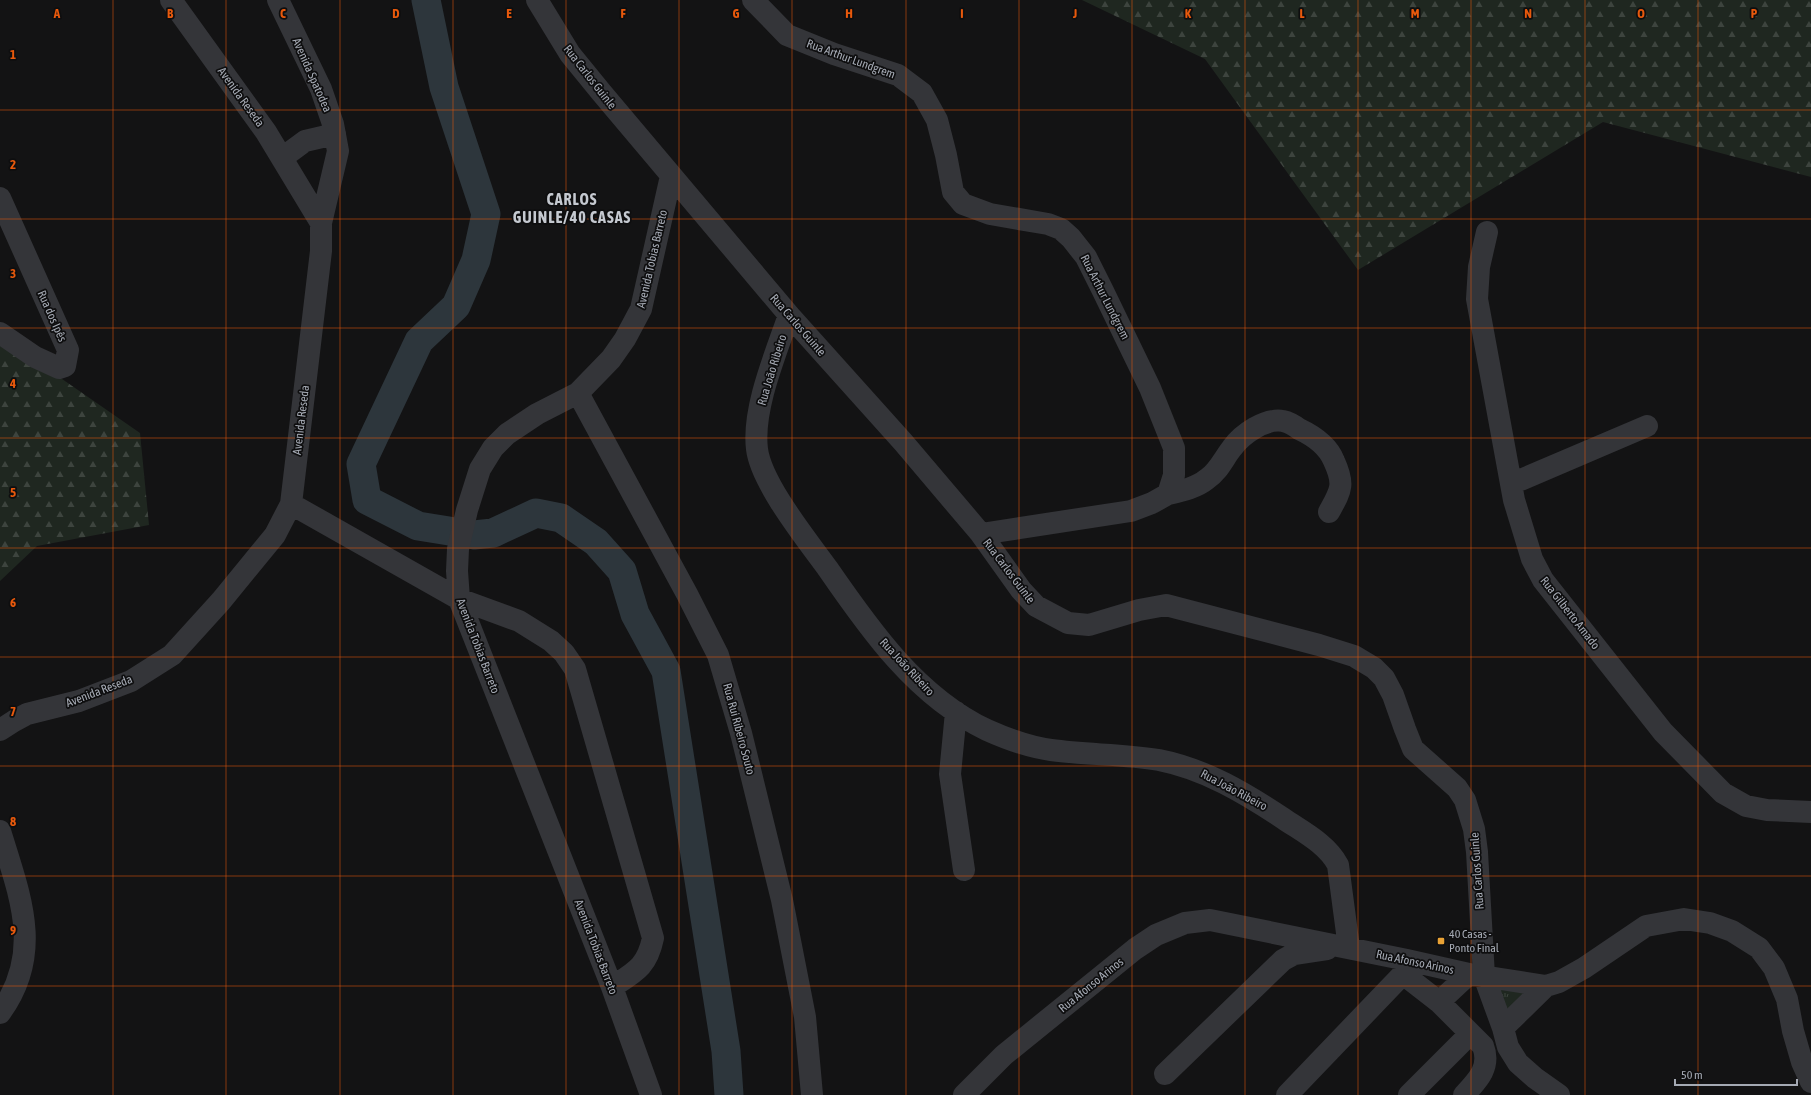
<svg xmlns="http://www.w3.org/2000/svg" width="1811" height="1095" font-family="'Asap Condensed',sans-serif">
  <style>
    .forest { fill: url(#forest-firs) }
    .park { fill: url(#park-tufts) }
    .lines { fill: none; stroke-linecap: round; stroke-linejoin: round }
    .river { stroke: #2d363c; stroke-width: 29 }
    .minor { stroke: #343539; stroke-width: 22 }
    .grid { fill: none; stroke: #e8590c; stroke-width: 1; stroke-opacity: 0.55 }
    .poi-dot { fill: #e9a235; stroke: #0e0e0f; stroke-width: 1.5 }
    .labels { text-anchor: middle; dominant-baseline: central; stroke-width: 3.5; stroke-linejoin: round; paint-order: stroke }
    .street-label { font-size: 12px; fill: #a5aab4; stroke: #0e0e0f }
    .poi-label { font-size: 12px; fill: #a5aab4; stroke: #0e0e0f; text-anchor: start }
    .district-label { font-size: 16px; font-weight: bold; letter-spacing: 1px; fill: #c5c9d0; stroke: #0e0e0f }
    .grid-label { font-size: 13px; text-anchor: middle; font-weight: bold; fill: #e8590c; stroke: #0e0e0f; stroke-width: 3.5; stroke-linejoin: round; paint-order: stroke }
  </style>
  <defs>
    <pattern id="forest-firs" width="22" height="20" patternUnits="userSpaceOnUse"><rect width="22" height="20" fill="#1f2720"/><path d="M5 1l3.5 6h-7zM16 11l3.5 6h-7z" fill="#3d443e"/></pattern>
    <pattern id="park-tufts" width="24" height="20" patternUnits="userSpaceOnUse"><rect width="24" height="20" fill="#1f2720"/><path d="M3 7l-1-3M5 7V3M7 7l1-3M15 17l-1-3M17 17v-4M19 17l1-3" fill="none" stroke="#3d443e"/></pattern>
  </defs>
  <rect width="100%" height="100%" fill="#131314"/>
  <path class="forest" d="M1082,0H1811V177L1603,122L1358,270L1205,59Z
    M0,336L140,433L149,525L37,546L0,581Z"/>
  <path class="park" d="M1490,982L1535,991L1504,1015Z"/>
  <g class="lines">
    <path class="river" d="M426,0L444,87L486,214L476,260L456,306L419,341L361,464L367,500L418,526L474,535L493,533L536,513L561,518L596,542L622,571L635,614L666,671L726,1051L729,1095"/>
    <path class="minor" d="M278,0L321,89L333,124L338,151L321,223
      M537,0L570,54L601,92L789,315L903,442L981,534L1021,590L1036,606L1068,623L1089,625L1139,610L1166,605L1319,645L1354,656L1374,668L1384,678L1393,695L1405,729L1413,749L1457,788L1465,800L1474,829L1477,852L1484,976L1503,1028L1508,1047L1518,1063L1535,1078L1559,1095
      M753,0L787,35L834,54L898,75L922,93L937,120L946,155L953,192L963,204L990,214L1048,224L1061,229L1071,238L1086,257L1103,291L1150,388L1174,448V475L1168,494L1152,503L1131,511L981,534
      M282,158L305,141L335,134
      M0,198L68,350L65,366L59,368L35,357L0,333
      M1487,232L1479,267L1477,299L1514,500L1532,559L1543,580L1663,732L1723,793L1746,806L1767,810L1811,812
      M789,315C776,353 752,409 757,449C761,483 807,540 828,569C870,630 917,697 987,730C1007,739 1029,747 1051,750C1087,755 1123,754 1159,760C1205,769 1245,793 1284,819C1303,832 1327,844 1338,865L1349,948
      M578,393L687,594L718,655L741,733L782,900L805,1017L812,1095
      M1511,484L1647,426
      M1168,494C1181,491 1196,488 1207,479C1218,472 1224,458 1232,448C1242,434 1265,418 1283,421C1288,422 1295,426 1299,429C1314,436 1328,446 1334,461C1345,485 1341,490 1329,512
      M291,504L459,599L519,621L551,641L564,653L575,669L653,938C647,967 635,972 612,987
      M956,712L950,774L964,870
      M0,730L14,721L27,714L79,701L131,681L172,655L221,601L275,535L291,504L321,251V223L266,132L171,0
      M0,831C20,896 44,953 0,1013
      M1439,1002L1469,974
      M1503,1028L1546,986
      M1165,1074L1283,960L1294,954L1327,949
      M651,1095L612,987L459,599L457,571L458,549L467,510L480,469L493,448L507,434L537,414L578,393L611,359L625,339L641,309L671,176
      M964,1095L1004,1055L1135,949L1156,935L1185,923L1210,920L1407,960L1469,974L1546,986L1559,982L1584,968L1646,926L1684,919L1710,923L1732,931L1759,948L1774,968L1787,999L1793,1031L1802,1062L1811,1082
      M1287,1095L1403,974L1439,1002L1483,1046C1491,1067 1478,1080 1464,1095
      M1409,1095L1470,1034"/>
  </g>
  <path class="grid" d="M113,0V1095M226,0V1095M340,0V1095M453,0V1095M566,0V1095M679,0V1095M792,0V1095M906,0V1095M1019,0V1095M1132,0V1095M1245,0V1095M1358,0V1095M1471,0V1095M1585,0V1095M1698,0V1095M0,110H1811M0,219H1811M0,328H1811M0,438H1811M0,548H1811M0,657H1811M0,766H1811M0,876H1811M0,986H1811"/>
  <rect class="poi-dot" x="1437" y="937" width="8" height="8" rx="2"/>
  <g class="labels">
    <g class="street-label">
      <text transform="translate(851 59) rotate(20)">Rua Arthur Lundgrem</text>
      <text transform="translate(312 75) rotate(66)">Avenida Spatodea</text>
      <text transform="translate(590 77) rotate(52)">Rua Carlos Guinle</text>
      <text transform="translate(241 97) rotate(54)">Avenida Reseda</text>
      <text transform="translate(652 259) rotate(-77)">Avenida Tobias Barreto</text>
      <text transform="translate(1105 297) rotate(63)">Rua Arthur Lundgrem</text>
      <text transform="translate(52 316) rotate(66)">Rua dos Ipês</text>
      <text transform="translate(798 325) rotate(49)">Rua Carlos Guinle</text>
      <text transform="translate(772 370) rotate(-73)">Rua João Ribeiro</text>
      <text transform="translate(301 420) rotate(-83)">Avenida Reseda</text>
      <text transform="translate(1009 571) rotate(53)">Rua Carlos Guinle</text>
      <text transform="translate(1570 613) rotate(52)">Rua Gilberto Amado</text>
      <text transform="translate(478 646) rotate(69)">Avenida Tobias Barreto</text>
      <text transform="translate(907 667) rotate(47)">Rua João Ribeiro</text>
      <text transform="translate(99 691) rotate(-21)">Avenida Reseda</text>
      <text transform="translate(739 729) rotate(75)">Rua Rui Ribeiro Souto</text>
      <text transform="translate(1234 790) rotate(28)">Rua João Ribeiro</text>
      <text transform="translate(1477 871) rotate(-94)">Rua Carlos Guinle</text>
      <text transform="translate(596 947) rotate(69)">Avenida Tobias Barreto</text>
      <text transform="translate(1415 962) rotate(12)">Rua Afonso Arinos</text>
      <text transform="translate(1091 985) rotate(-39)">Rua Afonso Arinos</text>
    </g>
    <g class="poi-label">
      <text x="1449" y="934">40 Casas -<tspan x="1449" dy="14">Ponto Final</tspan></text>
    </g>
    <g class="district-label">
      <text x="572" y="199">CARLOS<tspan x="572" dy="18">GUINLE/40 CASAS</tspan></text>
    </g>
  </g>
  <g class="grid-label">
    <text x="57" y="18">A</text>
    <text x="170" y="18">B</text>
    <text x="283" y="18">C</text>
    <text x="396" y="18">D</text>
    <text x="509" y="18">E</text>
    <text x="623" y="18">F</text>
    <text x="736" y="18">G</text>
    <text x="849" y="18">H</text>
    <text x="962" y="18">I</text>
    <text x="1075" y="18">J</text>
    <text x="1188" y="18">K</text>
    <text x="1302" y="18">L</text>
    <text x="1415" y="18">M</text>
    <text x="1528" y="18">N</text>
    <text x="1641" y="18">O</text>
    <text x="1754" y="18">P</text>
    <text x="13" y="59">1</text>
    <text x="13" y="169">2</text>
    <text x="13" y="278">3</text>
    <text x="13" y="388">4</text>
    <text x="13" y="497">5</text>
    <text x="13" y="607">6</text>
    <text x="13" y="716">7</text>
    <text x="13" y="826">8</text>
    <text x="13" y="935">9</text>
  </g>
  <path d="M1675 1079v6h122v-6" fill="none" stroke="#a5aab4" stroke-width="2"/>
  <text x="1681" y="1079" font-size="12" fill="#a5aab4" stroke="#0e0e0f" stroke-width="3" paint-order="stroke">50 m</text>
</svg>
